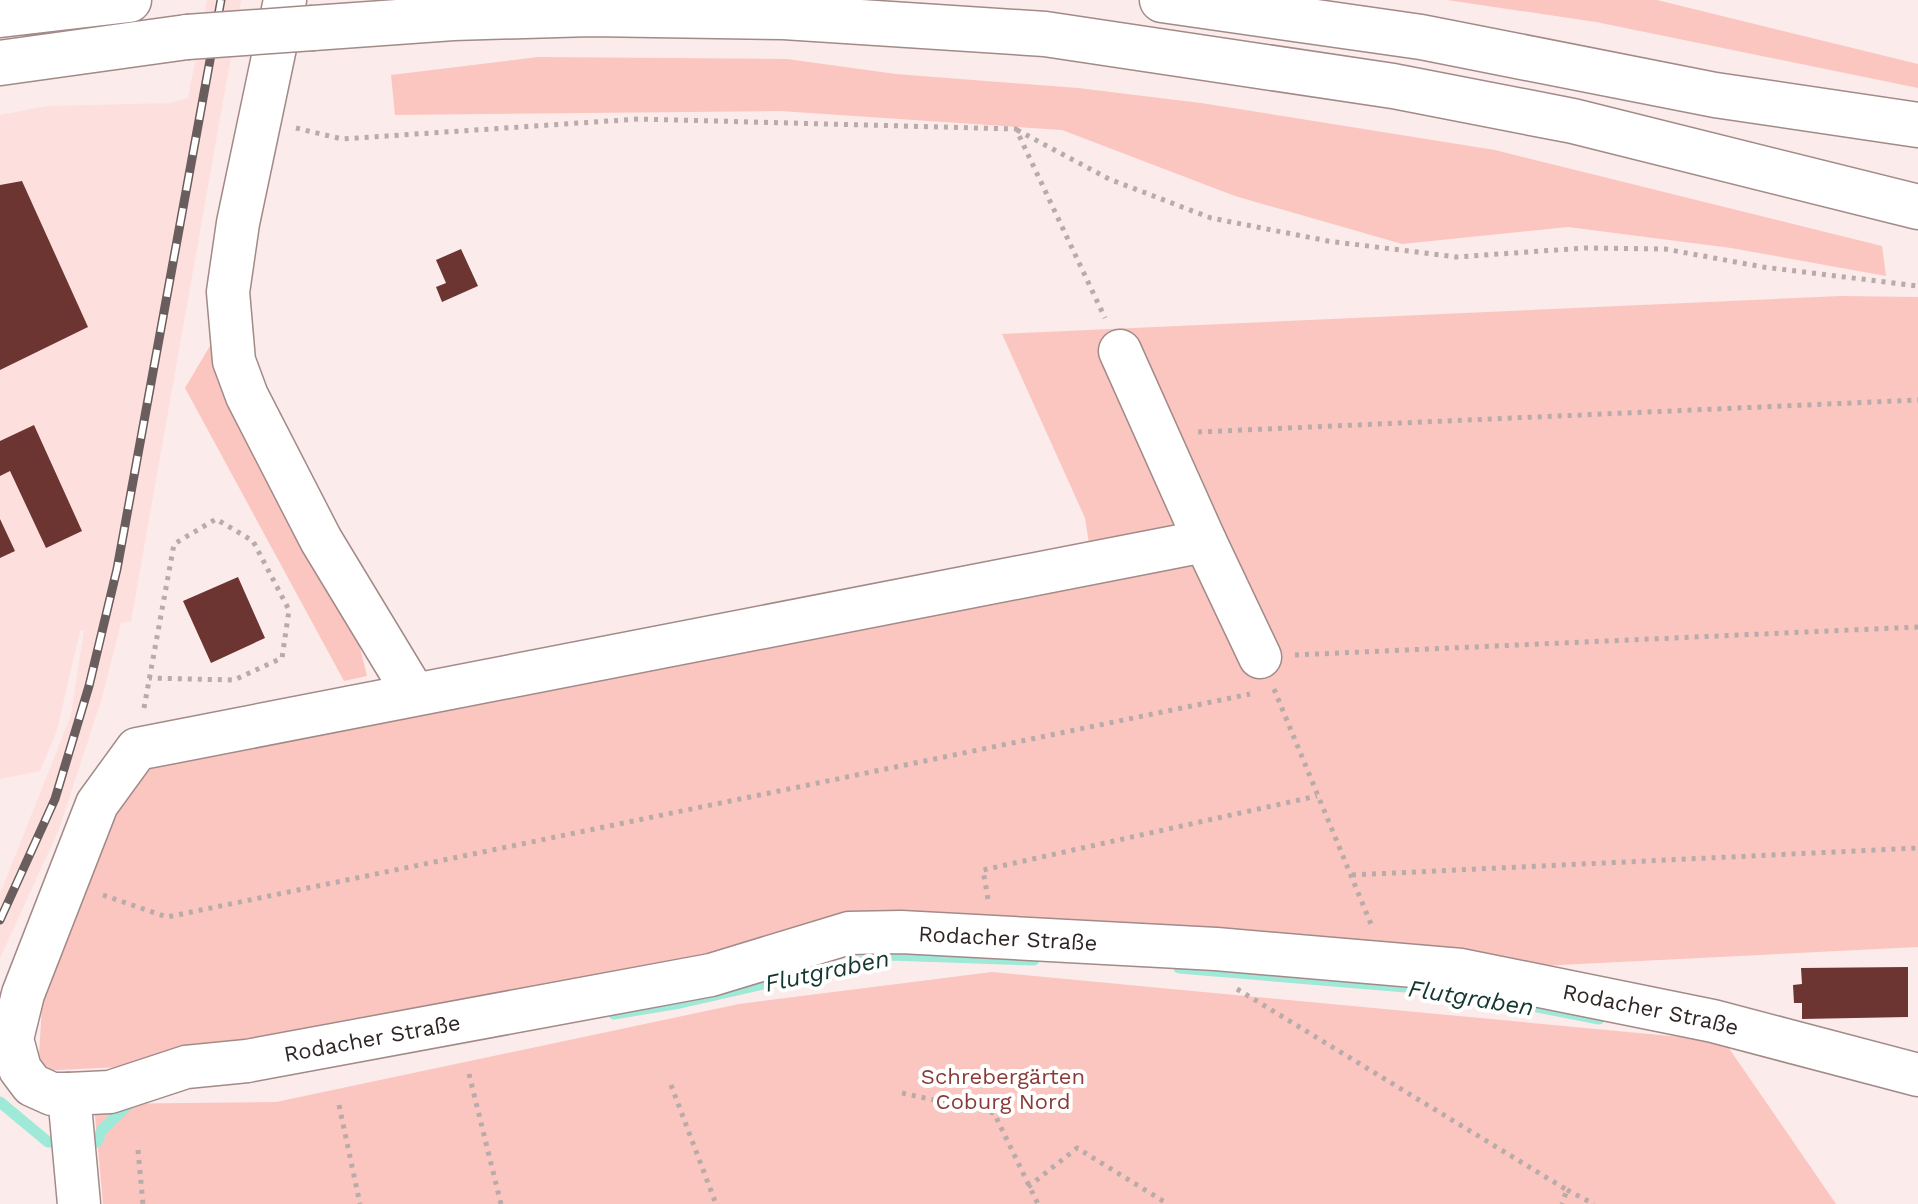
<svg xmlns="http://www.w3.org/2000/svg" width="1918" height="1204" font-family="'Work Sans',sans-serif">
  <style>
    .built { fill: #fde0dd }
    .green { fill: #fcc6c0 }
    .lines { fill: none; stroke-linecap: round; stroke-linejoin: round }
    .stream { stroke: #9ee9d7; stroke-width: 11 }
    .building { fill: #6c3532 }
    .minor-casing { stroke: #a28a88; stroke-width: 45 }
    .highway-casing { stroke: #a28a88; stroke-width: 47 }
    .path { stroke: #b8abaa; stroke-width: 5; stroke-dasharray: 4 6; stroke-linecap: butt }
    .minor { stroke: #fff; stroke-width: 42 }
    .highway { stroke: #fff; stroke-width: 44 }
    .rail-casing { stroke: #695e5d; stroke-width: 9 }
    .rail { stroke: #fff; stroke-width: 6; stroke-dasharray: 18; stroke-linecap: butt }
    .highway-bridge-casing { stroke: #a28a88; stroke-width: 47; stroke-linecap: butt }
    .highway-bridge { stroke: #fff; stroke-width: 44 }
    .labels { text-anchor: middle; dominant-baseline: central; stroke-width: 8; stroke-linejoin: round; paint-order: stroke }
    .street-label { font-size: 22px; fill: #2f2625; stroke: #fff }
    .park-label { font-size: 22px; fill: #893b37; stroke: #fff }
    .water-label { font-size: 24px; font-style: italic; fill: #13372f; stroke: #fff }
  </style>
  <rect width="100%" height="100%" fill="#fbebea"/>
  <path class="built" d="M207,0H241L131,621L121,623L101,701L59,829L0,958V894L71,715L84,630L80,631L57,730L40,771L0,779V115L47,106L170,103L188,98Z"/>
  <path class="green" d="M1447,0H1657L1918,64V88L1596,22Z
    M538,57L787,59L896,74L1078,88L1201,103L1495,150L1882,246L1886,276L1731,248L1568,227L1402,244L1235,196L1062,130L780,111L395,115L391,75Z
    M1841,296L1918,297V947L1461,970L901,932L247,1061L38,1071L43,989L67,884L131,777L173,757L1093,569L1085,518L1002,334Z
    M214,339L356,632L367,676L344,681L185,388Z
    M992,972L1724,1041L1836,1204H103L94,1104L276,1102L739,1004Z"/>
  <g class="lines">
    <path class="stream" d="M1179,968L1454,991L1599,1019
      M614,1014L680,1003L890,955L1034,960
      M0,1102L48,1142H65
      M82,1142H97L102,1130L130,1103"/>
  </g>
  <path class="building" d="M22,181L88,327L0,370V185Z
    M461,249L478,286L442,302L436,287L446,283L436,260Z
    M34,425L82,531L46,548L10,471L0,476V441Z
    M0,519L15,551L0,558Z
    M238,577L265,638L211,663L183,601Z
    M1908,967V1017L1802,1019V1003H1794L1793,985L1802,984L1801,968Z"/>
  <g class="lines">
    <g class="minor-casing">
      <g id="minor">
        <path d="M285,0L238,223L228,292L234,361L247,396L321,540L413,692"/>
        <path d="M1120,351L1205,541"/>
        <path d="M69,1094H52L32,1085L20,1069L12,1039L23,994L97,804L137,749L1205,541L1260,657"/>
        <path id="s1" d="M79,1204L69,1094L110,1092L186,1067L247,1061L711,975L849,933L901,932L1216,949L1461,970L1713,1021L1918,1075"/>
      </g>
    </g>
    <g class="highway-casing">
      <path id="highway" d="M1162,0L1421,37L1715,95L1918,125
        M0,15L129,0
        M313,28L453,18L591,14L784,17L1045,34L1393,86L1573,121L1918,207
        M0,63L187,37"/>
    </g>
    <path class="path" d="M296,128L342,139L639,119L1016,129L1105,318
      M1017,130L1109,179L1211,218L1328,241L1456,257L1585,248L1665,249L1763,267L1918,286
      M1198,432L1918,400
      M1295,655L1918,627
      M1274,689L1371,924
      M144,708L174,544L216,519L253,541L289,610L282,658L234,680L149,678
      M1352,875L1918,848
      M103,895L167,917L1250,694
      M988,899L983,870L1317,796
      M1237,989L1567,1190L1562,1204
      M469,1074L501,1204
      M671,1085L716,1204
      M902,1093L994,1113L1038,1204
      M339,1105L360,1204
      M138,1150L143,1204
      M1028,1187L1077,1148L1168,1204
      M1567,1190L1594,1204"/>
    <use href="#minor" class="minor"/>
    <use href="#highway" class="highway"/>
    <g class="rail-casing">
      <path id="rail" d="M0,920L55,799L89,686L117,569L221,0"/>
    </g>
    <use href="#rail" class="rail"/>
    <g class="highway-bridge-casing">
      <path id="highway-bridge" d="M187,37L313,28"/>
    </g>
    <use href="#highway-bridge" class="highway-bridge"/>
  </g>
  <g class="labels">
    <g class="street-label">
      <text stroke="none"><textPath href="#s1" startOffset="1068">Rodacher Straße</textPath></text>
      <text stroke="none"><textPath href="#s1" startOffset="1716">Rodacher Straße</textPath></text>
      <text stroke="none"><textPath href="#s1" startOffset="420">Rodacher Straße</textPath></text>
    </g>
    <g class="park-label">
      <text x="1003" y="1076">Schrebergärten<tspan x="1003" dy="25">Coburg Nord</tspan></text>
    </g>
    <g class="water-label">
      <text transform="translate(827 971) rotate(-12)">Flutgraben</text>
      <text transform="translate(1471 998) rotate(9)">Flutgraben</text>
    </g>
  </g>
</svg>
